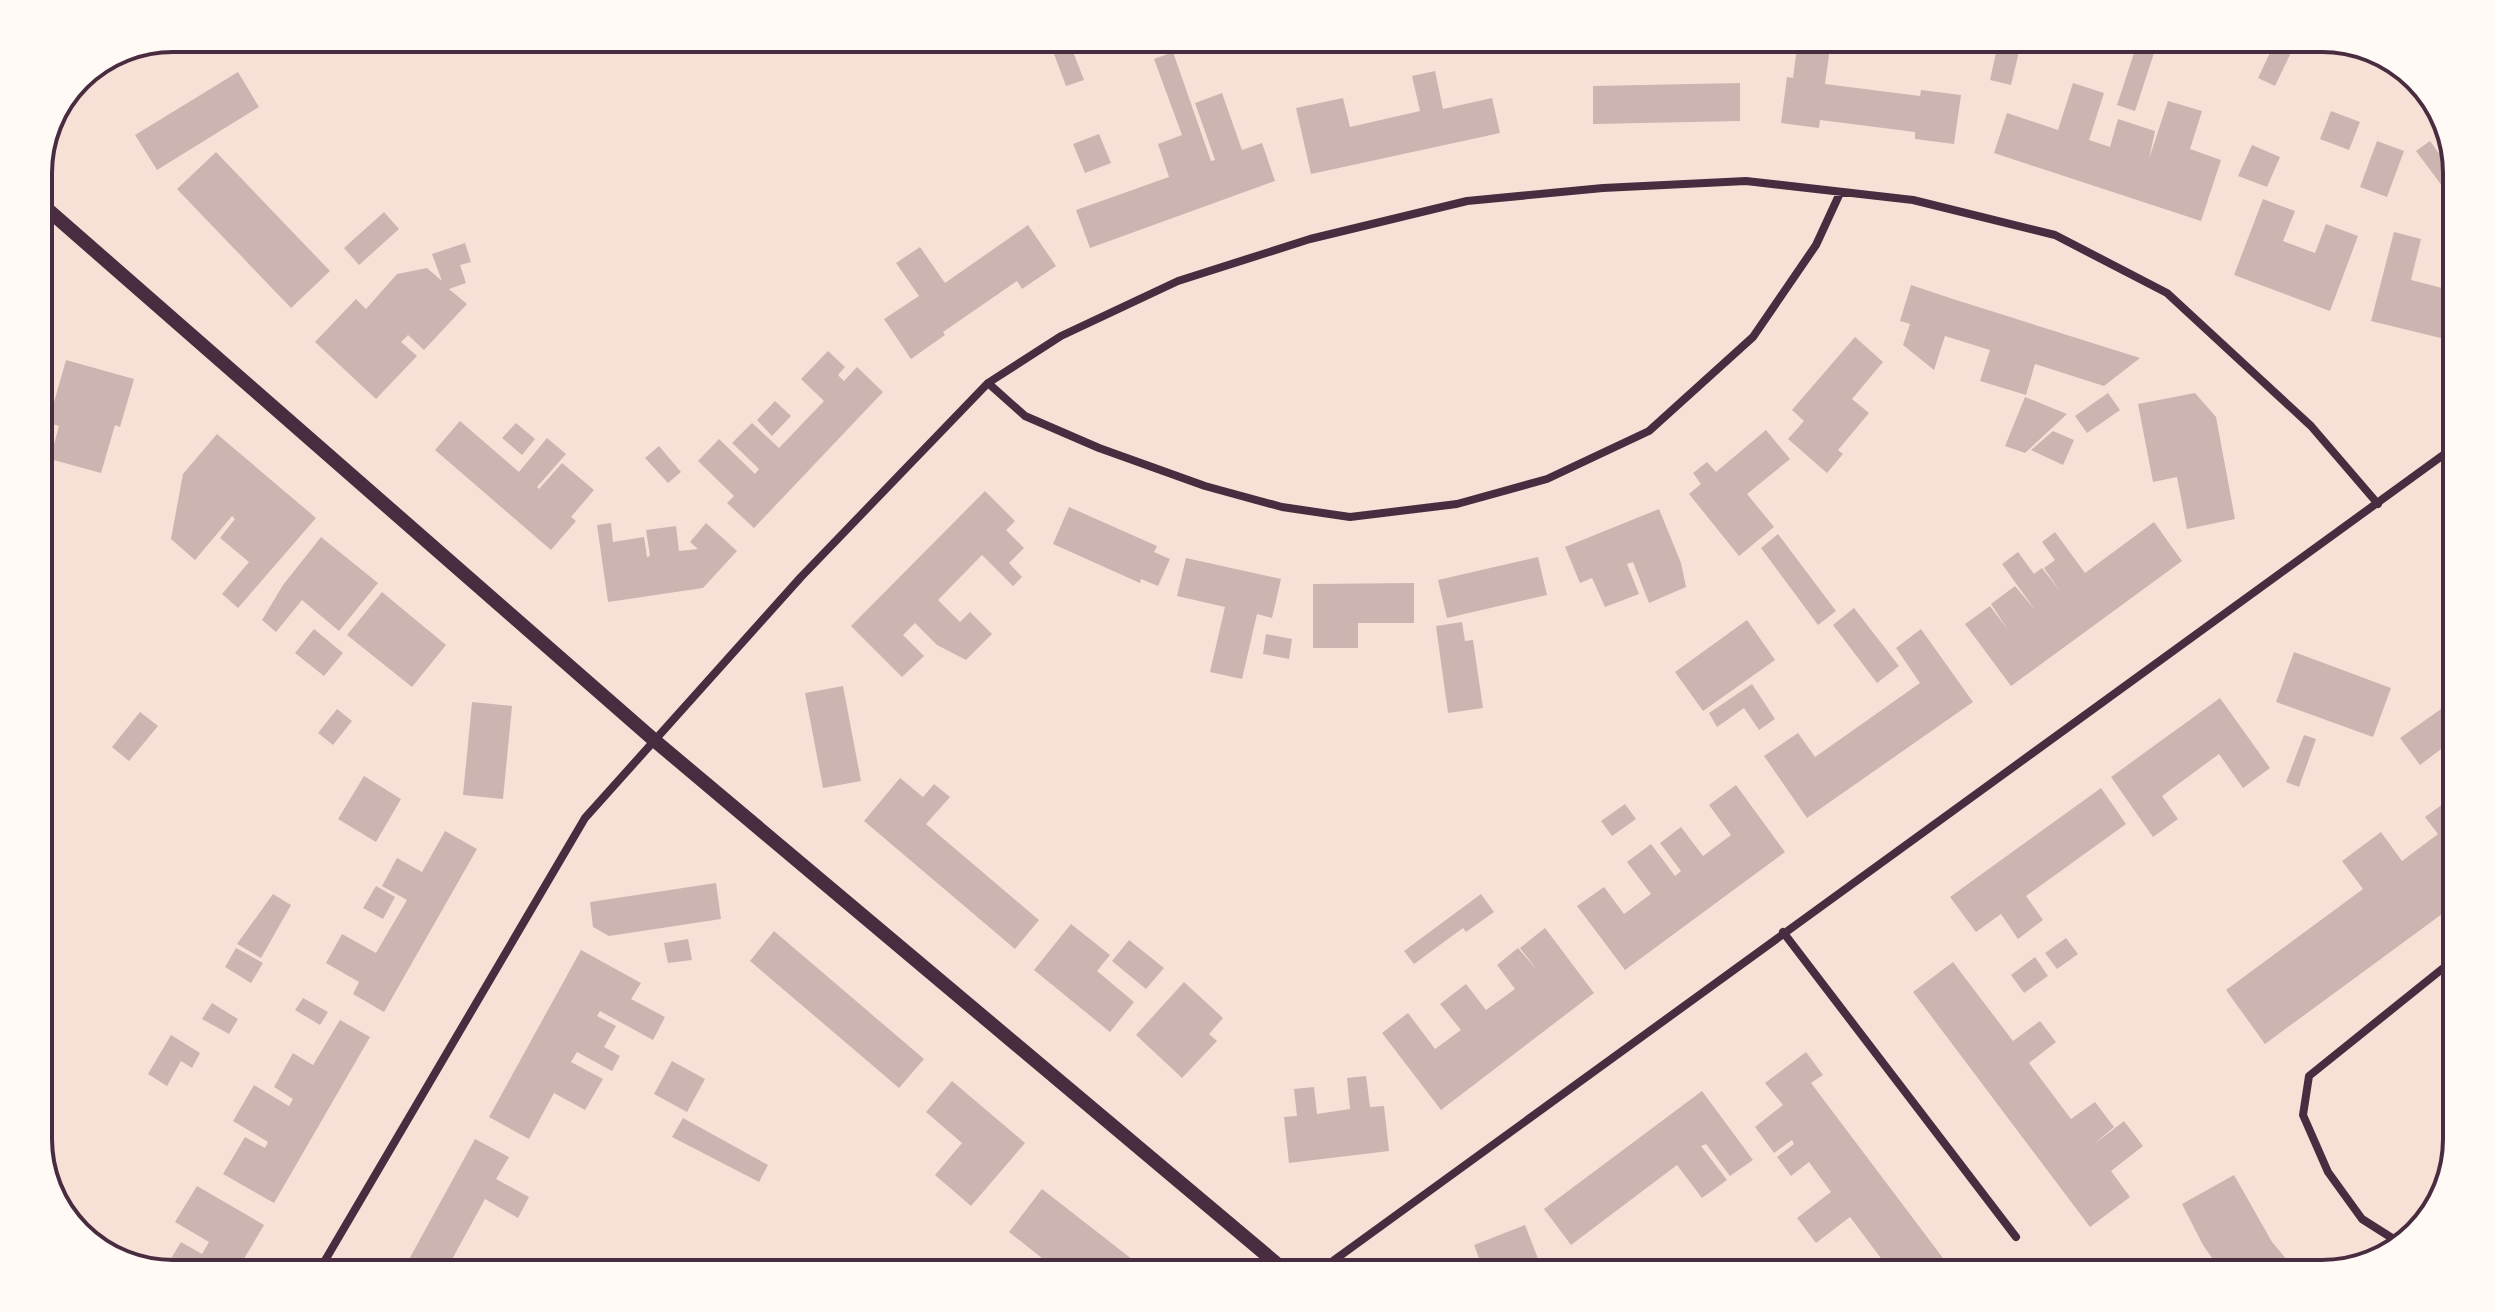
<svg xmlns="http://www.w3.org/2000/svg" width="2495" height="1312" font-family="Lato,sans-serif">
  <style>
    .building { fill: #ccb4b1 }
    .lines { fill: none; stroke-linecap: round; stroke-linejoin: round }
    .minor { stroke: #4a2c40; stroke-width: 8 }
    .tertiary { stroke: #4a2c40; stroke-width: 14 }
    .rim { fill: none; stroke: #4a2c40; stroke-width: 4 }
  </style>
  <rect width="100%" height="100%" fill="#f7e1d7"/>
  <path class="building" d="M2277,38H2298L2275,86L2258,78Z
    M1999,39H2022L2011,85L1990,80Z
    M1798,40H1831L1825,84L1920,96L1921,90L1961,95L1954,144L1915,139V132L1820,120L1819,128L1781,123L1787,77L1793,78Z
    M1058,44H1070L1084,80L1066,86L1051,46Z
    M2137,44L2155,50L2135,111L2117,105Z
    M1173,52L1211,161L1215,160L1195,103L1222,93L1242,150L1262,143L1275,181L1090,248L1076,210L1169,177L1158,144L1182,135L1154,59Z
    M1435,71L1443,109L1492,98L1500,133L1311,174L1296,108L1343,98L1350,127L1420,111L1412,76Z
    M238,72L259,107L157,170L135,135Z
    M1740,83V121L1593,124V86Z
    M2073,83L2104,93L2089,140L2110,147L2118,119L2155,131L2149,159L2168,101L2202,111L2190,149L2221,160L2201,221L1994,153L2007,113L2058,130Z
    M2331,111L2360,122L2349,150L2320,139Z
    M1099,134L1111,163L1085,173L1073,144Z
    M2377,141L2404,151L2387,197L2360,187Z
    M2430,141L2448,166L2455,160L2457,206L2416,151Z
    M2252,145L2280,157L2267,187L2238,176Z
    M216,152L330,271L291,308L177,189Z
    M2263,199L2295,211L2283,241L2315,253L2326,224L2358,236L2330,311L2234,275Z
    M384,212L399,229L359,265L344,248Z
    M1028,225L1056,266L1022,289L1017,281L943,332L945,335L911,359L884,319L919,296L896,263L920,247L945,283Z
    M2394,232L2421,239L2411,280L2446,289L2452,266L2457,267V342L2371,321Z
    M465,243L471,262L460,265L466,283L449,289L467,304L424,350L408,335L401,342L417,356L376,399L315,342L356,299L366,309L397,274L427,268L442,281L432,254Z
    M1911,285L1956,300L2140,358L2104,386L2035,364L2026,395L1980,381L1990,350L1945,336L1934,370L1903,345L1910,324L1900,321Z
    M1855,337L1883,362L1852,399L1869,413L1838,450L1843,454L1827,473L1788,439L1804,421L1792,410Z
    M828,351L845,367L838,375L844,381L857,367L883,392L754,528L727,503L734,496L698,461L719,439L755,474L759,469L732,443L752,423L779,448L824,401L801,379Z
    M66,360L134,379L120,427L115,425L101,473L50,459L59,426L48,423Z
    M2108,393L2120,410L2087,433L2075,416Z
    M2195,393L2216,417L2235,519L2187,529L2177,477L2153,482L2138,404Z
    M2025,397L2067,414L2025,453L2005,446Z
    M775,401L791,416L772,436L757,420Z
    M460,421L519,472L547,438L566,454L537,487L539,489L562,463L594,490L571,517L576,521L551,550L435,450Z
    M516,423L535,439L522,455L502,438Z
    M1766,430L1790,459L1747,494L1774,527L1739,556L1689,494L1701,484L1693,473L1707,462L1716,472Z
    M2053,431L2074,440L2063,465L2031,450Z
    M217,434L316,518L238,608L222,594L249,562L220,538L235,519L232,516L195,560L171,539L183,474Z
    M659,446L681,472L668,483L645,458Z
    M985,491L1015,521L1006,530L1024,548L1009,563L1022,577L1013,586L982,555L938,600L960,622L970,612L992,634L966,660L937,645L915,623L903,635L924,656L902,677L851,626Z
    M1069,507L1157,546L1154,552L1170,559L1158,586L1141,579L1140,583L1053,544Z
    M1659,509L1681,563L1686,587L1649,603L1633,562L1627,564L1639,594L1605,607L1592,578L1580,583L1565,547Z
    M2154,522L2182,561L2011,686L1965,624L1990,606L2008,630L1991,604L2015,586L2035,610L2002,564L2018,552L2034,574L2042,568L2060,591L2044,568L2055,560L2042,542L2055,532L2085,573Z
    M611,523L613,542L644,537L647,557L650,556L646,530L676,526L679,551L698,549L690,542L706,523L737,551L703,588L608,602L597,525Z
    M1778,534L1836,611L1818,625L1761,548Z
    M321,537L378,583L339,631L302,600L276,632L262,620L283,585Z
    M1538,557L1547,595L1447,618L1438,580Z
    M1186,558L1281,579L1272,618L1257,614L1242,679L1210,672L1225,607L1177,596Z
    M1414,583V623H1358V648H1313V584Z
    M382,592L446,645L412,687L347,635Z
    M1854,608L1899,666L1877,683L1833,625Z
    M1747,620L1775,660L1703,711L1675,672Z
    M1462,622L1465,641L1473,640L1483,708L1448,713L1436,626Z
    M314,629L343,653L324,676L295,653Z
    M1921,629L1973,702L1807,818L1764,756L1798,733L1815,757L1920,683L1896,648Z
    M38,632L52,635L39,687H38Z
    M1266,634L1292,639L1289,659L1263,654Z
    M2294,652L2391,688L2373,737L2276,702Z
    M1752,684L1775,719L1759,730L1744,708L1717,727L1709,713Z
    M843,686L861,781L823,788L805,693Z
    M2220,698L2270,768L2243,788L2219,754L2162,796L2178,819L2153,837L2111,777Z
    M472,702L512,706L503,799L463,795Z
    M337,709L352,721L333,745L318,733Z
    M2441,709L2457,731V737L2420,765L2400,738Z
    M140,712L158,726L129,761L112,747Z
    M2304,735L2316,739L2299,787L2286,782Z
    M364,776L401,799L376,842L338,819Z
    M900,778L923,797L934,784L950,797L926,824L1039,920L1015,949L864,821Z
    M1736,785L1785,852L1625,970L1577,906L1604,887L1624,914L1651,894L1627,862L1651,844L1675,876L1681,871L1660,843L1681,827L1703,856L1731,835L1709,805Z
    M2101,788L2126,824L2026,896L2043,920L2018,939L2001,914L1976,932L1950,897Z
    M1625,804L1636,819L1612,836L1601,821Z
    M2443,804L2457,823V903L2265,1044L2226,990L2363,889L2342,861L2381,832L2402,861L2438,834L2425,817Z
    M445,831L477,849L384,1012L353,994L359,982L326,963L342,934L376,953L407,900L382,886L397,858L422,872Z
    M716,883L721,919L609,936L593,927L590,902Z
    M376,886L395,897L383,919L363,908Z
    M273,894L291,905L261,958L237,944Z
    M1481,894L1494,912L1466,932L1463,928L1414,964L1404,951Z
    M1071,924L1110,955L1097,971L1134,1002L1110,1032L1034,970Z
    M1545,928L1594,993L1441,1110L1382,1033L1408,1013L1435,1049L1461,1030L1440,1004L1466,984L1486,1010L1515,989L1497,965L1518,948L1538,971L1520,948Z
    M774,931L924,1059L899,1088L750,961Z
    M2066,938L2078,954L2057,969L2045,953Z
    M688,939L692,960L668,963L664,943Z
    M1129,940L1164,968L1146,989L1112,961Z
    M236,948L263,963L251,983L225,967Z
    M581,950L641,983L631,999L665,1017L653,1040L600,1011L597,1016L616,1026L604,1047L620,1056L612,1071L577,1052L571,1062L603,1079L585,1110L554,1093L529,1139L489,1117Z
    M2035,957L2048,976L2024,993L2011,975Z
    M1953,962L2013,1041L2040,1021L2056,1042L2029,1063L2071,1119L2095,1102L2114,1127L2092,1146L2124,1121L2143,1146L2111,1171L2130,1197L2090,1227L1913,992Z
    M1184,982L1223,1018L1209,1034L1217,1041L1182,1078L1136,1035Z
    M303,998L328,1012L320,1025L295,1010Z
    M212,1003L238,1019L229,1034L202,1019Z
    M340,1020L370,1037L274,1203L223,1174L245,1137L265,1148L268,1142L233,1121L254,1085L289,1106L293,1099L274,1087L293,1053L313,1065Z
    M171,1035L200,1053L192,1068L181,1061L167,1086L148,1074Z
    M1806,1052L1823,1075L1811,1083L1955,1274H1883L1889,1269L1850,1217L1816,1243L1797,1218L1831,1192L1809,1162L1791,1176L1777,1157L1794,1144L1792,1140L1774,1153L1755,1127L1783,1105L1765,1083Z
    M672,1061L705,1079L687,1112L654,1094Z
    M1366,1076L1370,1107L1384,1106L1389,1151L1289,1163L1284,1117L1297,1116L1294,1089L1314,1087L1317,1114L1350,1109L1347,1078Z
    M952,1081L1025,1143L971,1206L935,1175L962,1143L926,1112Z
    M1702,1091L1753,1160L1730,1176L1706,1144L1701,1146L1727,1180L1702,1198L1677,1165L1571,1245L1544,1209Z
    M683,1118L768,1165L759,1182L672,1137Z
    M475,1139L509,1157L496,1179L529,1197L518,1218L485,1199L444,1274H401Z
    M2234,1175L2272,1242L2299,1274H2223L2203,1245L2182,1204Z
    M197,1186L264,1225L235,1274H183L167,1265L181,1242L202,1254L209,1242L175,1222Z
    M1042,1189L1142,1267L1136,1274H1062L1009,1232Z
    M1525,1225L1544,1274H1485L1474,1245Z
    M2115,1266L2122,1274H2105Z"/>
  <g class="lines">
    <path class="minor" d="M988,383L1025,416L1099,448L1205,486L1282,507L1350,517L1457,504L1547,479L1649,431L1753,337L1816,245L1840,193
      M1783,932L2016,1237
      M2403,1245L2362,1219L2328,1172L2303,1115L2309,1076L2457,957
      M317,1274L585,818L801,577L988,383L1061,336L1178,281L1310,239L1467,201L1603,188L1746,181L1913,200L2055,235L2167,293L2311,426L2378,504
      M1315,1274L2457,445"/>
    <path class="tertiary" d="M38,201L654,740L1289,1274"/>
  </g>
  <path d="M0 0H2495V1312H0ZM173 52H2322A121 121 0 0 1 2443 173V1139A121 121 0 0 1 2322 1260H173A121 121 0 0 1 52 1139V173A121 121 0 0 1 173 52Z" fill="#fffaf5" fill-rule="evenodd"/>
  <path class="rim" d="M173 52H2322A121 121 0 0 1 2443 173V1139A121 121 0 0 1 2322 1260H173A121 121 0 0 1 52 1139V173A121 121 0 0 1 173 52Z"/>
</svg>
